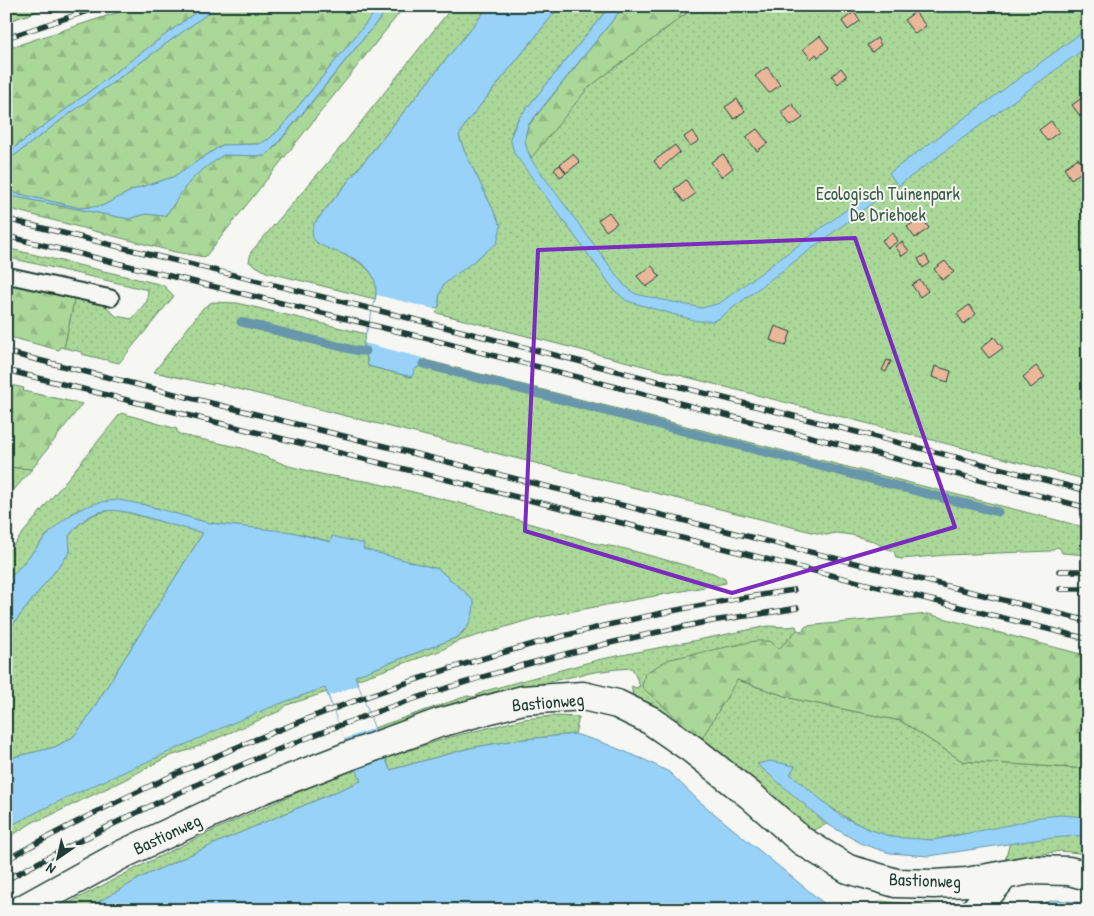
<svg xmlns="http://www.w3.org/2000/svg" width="1094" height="916" font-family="'Patrick Hand',sans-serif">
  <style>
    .grass { fill: url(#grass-dots); stroke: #648a66 }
    .forest { fill: url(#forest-firs); stroke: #648a66 }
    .water { fill: #98d2f8; stroke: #6896aa }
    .pier { fill: #f6f6f2 }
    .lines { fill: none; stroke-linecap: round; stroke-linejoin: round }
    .stream { stroke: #6896aa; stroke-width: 9 }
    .building { fill: #eab79b; stroke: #1f3d34 }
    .service-casing { stroke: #1f3d34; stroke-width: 19 }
    .minor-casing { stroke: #1f3d34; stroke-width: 31 }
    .service { stroke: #f6f6f2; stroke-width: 15 }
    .minor { stroke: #f6f6f2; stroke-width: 28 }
    .rail-casing { stroke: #1f3d34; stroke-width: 5.5 }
    .rail { stroke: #f6f6f2; stroke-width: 4; stroke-dasharray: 11; stroke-linecap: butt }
    .marked { fill: none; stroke: #7b2cbf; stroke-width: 4; stroke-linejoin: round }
    .labels { text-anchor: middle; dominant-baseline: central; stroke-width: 4; stroke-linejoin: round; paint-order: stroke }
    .park-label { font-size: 18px; fill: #3b5c48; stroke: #f6f6f2 }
    .street-label { font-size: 18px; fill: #1f3d34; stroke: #f6f6f2 }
  </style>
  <defs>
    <pattern id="grass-dots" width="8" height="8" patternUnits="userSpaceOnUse" patternTransform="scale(1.25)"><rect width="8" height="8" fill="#aad898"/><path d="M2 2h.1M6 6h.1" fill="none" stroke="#92ba84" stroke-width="1.8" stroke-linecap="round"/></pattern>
    <pattern id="forest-firs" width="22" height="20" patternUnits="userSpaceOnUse" patternTransform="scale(1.25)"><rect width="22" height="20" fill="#aad898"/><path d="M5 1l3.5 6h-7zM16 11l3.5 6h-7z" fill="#92ba84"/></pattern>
  </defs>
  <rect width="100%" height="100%" fill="#f6f6f2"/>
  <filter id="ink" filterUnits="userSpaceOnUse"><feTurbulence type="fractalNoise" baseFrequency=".02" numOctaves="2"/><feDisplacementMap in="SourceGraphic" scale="10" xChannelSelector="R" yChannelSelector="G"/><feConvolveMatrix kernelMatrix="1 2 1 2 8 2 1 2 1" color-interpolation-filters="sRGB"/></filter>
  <g filter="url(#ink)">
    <path class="grass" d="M6,6H54L6,22Z
      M453,6H489L316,221L317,243C341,255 385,264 375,299L266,272L249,262L251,252L346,141Z
      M560,6H610L518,119L511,133L588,88L696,6H1088V436L1081,467L1088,469V480L433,312L434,309L439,307V297L443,285L501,226L464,150L459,136L466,123Z
      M6,248L163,285L174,296L119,363L81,354L82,352L64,348L75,296L101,302L116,316L132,319L147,301L148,290L6,257Z
      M212,302L237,303L366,334L364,345L368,366L411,377L415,368L425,361V359L429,361L1088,528V555L1062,553L1060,548L1056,547L1051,551L946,555L901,559L896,558L894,551L885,548L873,541L852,535L836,533L826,535L812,532L214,383L213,385L154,372L203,308Z
      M121,413L177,429V432L181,435L242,448L289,466L325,475L371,482L480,508L593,543L626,549L713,573L725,579L726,583L535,618L456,642L442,650L356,680L355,676L458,637L468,627L474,602L465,592L438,569L301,534L209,523L145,505L79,509L66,518L46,536L6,584V554Z
      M6,467L32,469L6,499Z
      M112,510L122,511L203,533L83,725L73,737L55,747L6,759V633L70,552L69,536C81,520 92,513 112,510Z
      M768,626L787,627L796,626L797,630L779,649L737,680L794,699L901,721L962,761L1088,769V854L1060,851L1005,861L1013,831C994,833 973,832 955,835C947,836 940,840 932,840C872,844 832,810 789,774L795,766L758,764L827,824L810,832L652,706C642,701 630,700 632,686L636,688L640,686L632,668C588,670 544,683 502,695C460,708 419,720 377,731L374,728L467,696L474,697L485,691L597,660Z
      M325,687L327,692L287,705L280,711L192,749L167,757L124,780L45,818L35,821L6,839V828L39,810L202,735L267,708Z
      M553,716L579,717L575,734L516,740L470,748L390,770L386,758L447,738L524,719Z
      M357,769L361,781L214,844L144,876L84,910H56C127,872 198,836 272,804C299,792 329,777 357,769Z
      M880,901L939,907L940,910H885Z"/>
    <path class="forest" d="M137,6H204L6,154V49Z
      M218,6H380L279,130L269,139L259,144L222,145L173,177L135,189L102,206L80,208L6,191V162L57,123Z
      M390,6H405L205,257L175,252L6,208V195L129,219L146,214L165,216C174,207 178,195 187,184C196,173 211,164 223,155L265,156L277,145Z
      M624,6H696L588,88L531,158C524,148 523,136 529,125Z
      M6,281L75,296L64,348L60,347L59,350L6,336Z
      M6,384L24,388L23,391L82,404L32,469L6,467Z
      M928,614L1088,656V769L962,761L901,721L794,699L737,680L701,740L642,687L645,673L670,659L755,641H770L779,649L797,630L802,631L806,626Z"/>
    <path class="water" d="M204,6H218L57,123L6,162V154Z
      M380,6H390L276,145L265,156L223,155C211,164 196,173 187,185C178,195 174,207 164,216L146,214L129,219L6,195V191L80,208L102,206L135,189L173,177L222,145L259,144L269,139L279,130Z
      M489,6H560L466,123L459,136L464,150L501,226L497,243L443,285L439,297V307L434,309L425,361C421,368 415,364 412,377L368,366C368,358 364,350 364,343C367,316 390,286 363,264C349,253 328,252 315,241C311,235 312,230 314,224Z
      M610,6H624L529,124C522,139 526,149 533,162L623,284L634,293L639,295L702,308L720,303L869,193L875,201L718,319L712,321H697L627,301L615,291L514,153L510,138L518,119Z
      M1088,28V46L898,186L889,173Z
      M119,500L145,505L209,523L292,532L330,542L332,536L364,544L363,549L438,569L465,592L474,602C473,622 469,623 458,637L355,676L390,770L470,748L516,740L575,734L604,743L645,760L669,772L699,801L832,910H84L144,876L214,844L361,781L325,688C280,702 236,721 193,741C131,770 67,795 6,828V759L55,747L73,737L83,725L203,533C188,529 173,526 159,521C121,510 96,499 69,536L70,552L6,633C6,624 4,590 7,583C11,575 21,567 26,560C54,527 73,502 119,500Z
      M770,761L795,766L790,774L841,816L866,828L892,837L933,840L1014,824L1040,817L1060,815L1088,817V835L1041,839L929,856L890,853L862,844L827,824L757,764Z
      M1055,900L1077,902L1088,906V910H1016Z"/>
    <path class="pier" d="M377,295L438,310L436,311L427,359L364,343Z
      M358,685L374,728L344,739L329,696Z"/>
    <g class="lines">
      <path class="stream" d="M241,322L358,351H366
        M423,364L998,512"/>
    </g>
    <path class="building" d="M854,12L860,21L848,30L842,21Z
      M915,12L926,26L915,34L904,20Z
      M820,36L829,48L818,57L816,54L811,59L803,49Z
      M877,38L881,45L872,52L867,45Z
      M767,67L780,85L769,93L755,76Z
      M841,68L847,76L838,84L832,76Z
      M1086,95L1088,111L1080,116L1072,105Z
      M737,99L745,111L734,119L725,107Z
      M792,104L803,118L791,126L781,112Z
      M1051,121L1059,132L1047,141L1039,130Z
      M757,129L768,143L757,151L746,137Z
      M693,131L699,141L690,146L684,137Z
      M675,145L680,152L660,169L654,161Z
      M573,154L580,162L566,173L560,164Z
      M723,154L733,168L721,177L711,162Z
      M1078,158L1085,170L1071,179L1064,168Z
      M560,165L566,173L560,177L554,169Z
      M686,180L695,194L684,202L674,189Z
      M609,212L617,223L606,231L598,220Z
      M921,217L929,228L915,238L907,227Z
      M893,233L898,241L888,248L882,240Z
      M902,242L909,251L902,256L895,246Z
      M925,255L930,263L923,268L918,259Z
      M945,261L954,272L942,280L934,269Z
      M652,266L660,277L646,287L637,276Z
      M920,280L928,291L920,297L912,285Z
      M969,305L976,314L964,324L957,314Z
      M775,326L791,332L786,346L770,340Z
      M994,337L1003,348L989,358L981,348Z
      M887,360L891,361L886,372L882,370Z
      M935,366L951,371L948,382L932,377Z
      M1036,366L1045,377L1031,388L1023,377Z"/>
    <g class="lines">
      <g class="service-casing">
        <path id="service" d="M6,275L111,298"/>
      </g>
      <g class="minor-casing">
        <path id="minor" d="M21,910L121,855L261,790L349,756L439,723L523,700L583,696L617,704L650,720L692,749L750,795L802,841L848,869L896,883L934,884L967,882L1030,870L1069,871L1088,876
          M975,910L1004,876"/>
      </g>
      <use href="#service" class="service"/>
      <use href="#minor" class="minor"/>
      <g class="rail-casing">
        <path id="rail" d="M6,38L103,6
          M6,219L437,325L1088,491
          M6,236L433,340L1088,508
          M6,352L1088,621
          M6,370L1088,639
          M1059,571H1088
          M1060,589H1088
          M6,860C68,825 133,793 198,764C388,680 588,619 794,590
          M6,880C170,790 344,715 524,665C582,649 642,635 701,623C733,617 765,614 797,608"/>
      </g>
      <use href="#rail" class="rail"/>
    </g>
  </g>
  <path class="marked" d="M855,238L955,527L732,593L525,531L538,250Z"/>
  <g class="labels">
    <g class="park-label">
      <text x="888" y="193">Ecologisch Tuinenpark<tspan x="888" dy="21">De Driehoek</tspan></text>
    </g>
    <g class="street-label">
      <text transform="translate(548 702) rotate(-5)">Bastionweg</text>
      <text transform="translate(167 834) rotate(-25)">Bastionweg</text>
      <text transform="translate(925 880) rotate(2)">Bastionweg</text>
    </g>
  </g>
  <rect width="1094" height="916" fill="none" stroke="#f6f6f2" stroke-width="25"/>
  <rect x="12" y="12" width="1069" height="891" fill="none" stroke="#1f3d34" stroke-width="2" filter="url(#ink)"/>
  <g transform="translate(58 858) rotate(214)" stroke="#f6f6f2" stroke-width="4" paint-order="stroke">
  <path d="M0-4L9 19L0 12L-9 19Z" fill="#1f3d34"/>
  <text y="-8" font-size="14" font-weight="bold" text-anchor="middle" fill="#1f3d34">N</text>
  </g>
</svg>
